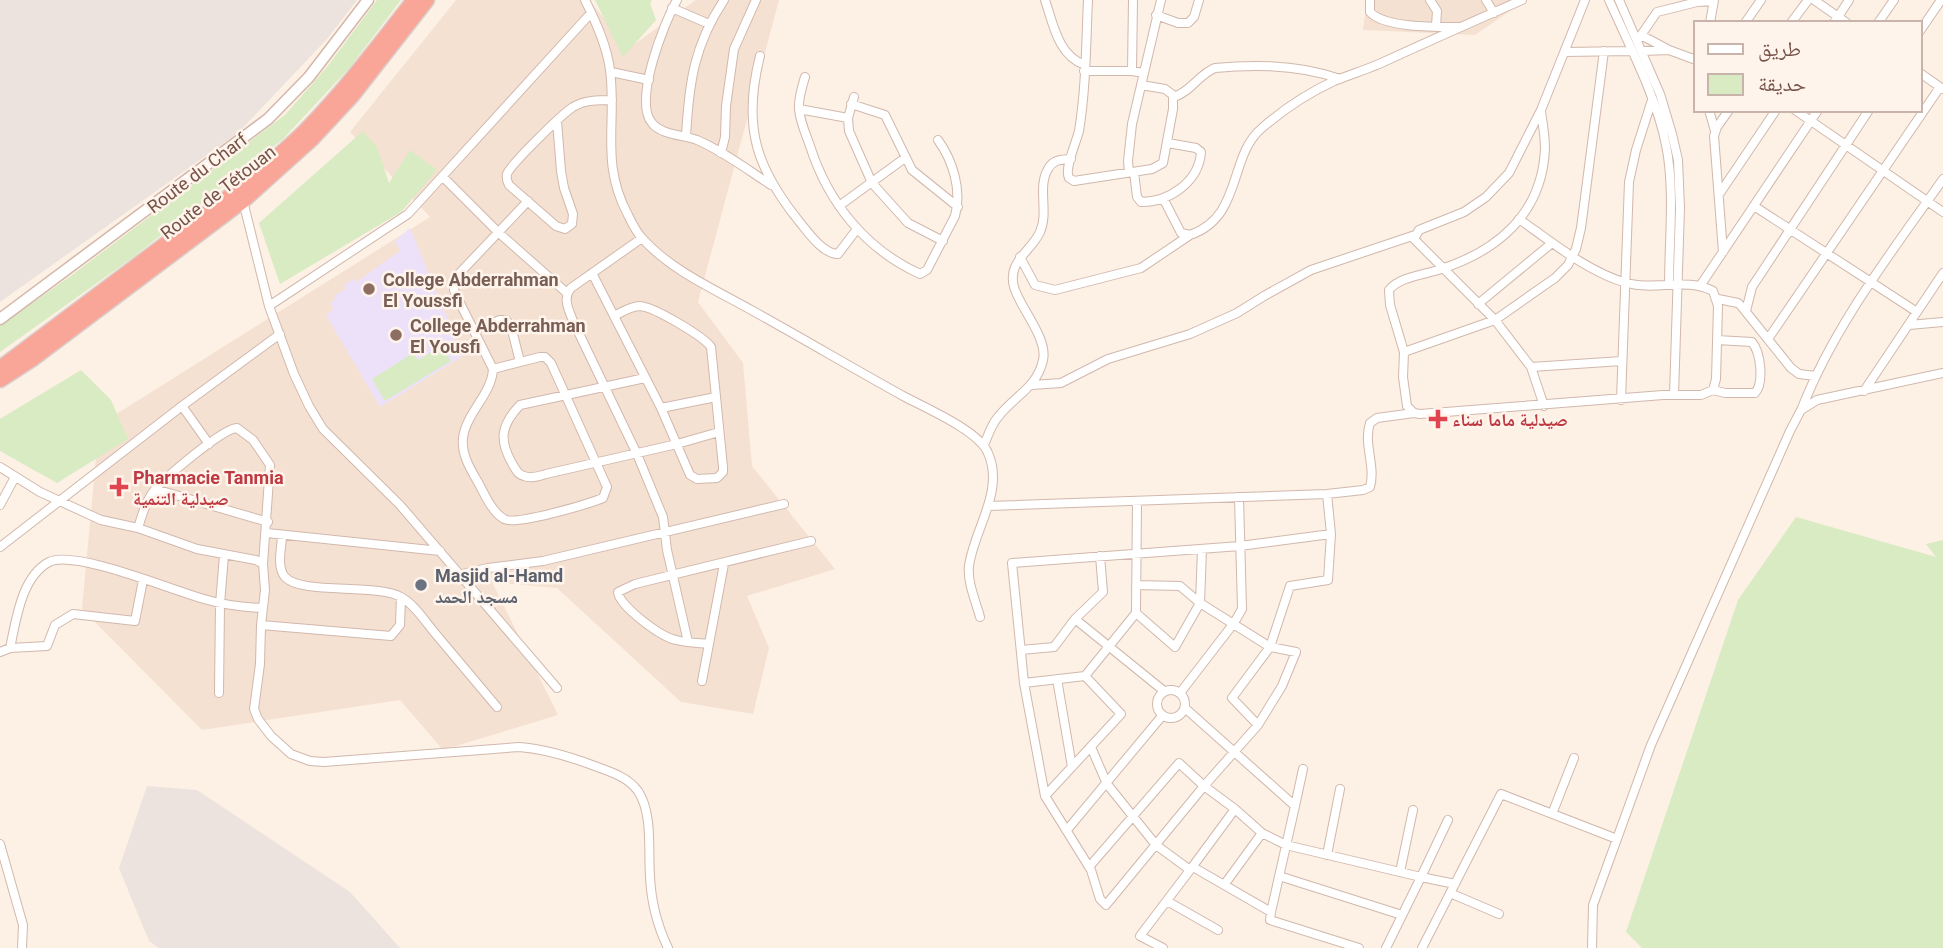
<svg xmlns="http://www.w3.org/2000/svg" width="1943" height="948" font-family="Roboto,'Noto Naskh Arabic',sans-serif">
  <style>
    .residential { fill: #f5e1d2 }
    .industrial { fill: #ece3df }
    .education { fill: #ede1f9 }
    .green { fill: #d8ebc2 }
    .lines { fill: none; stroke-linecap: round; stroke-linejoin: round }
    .street-casing { stroke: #d1b8ad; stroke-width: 10 }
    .secondary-casing { stroke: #d4b7aa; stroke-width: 13 }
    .highway-casing { stroke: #d9cfcc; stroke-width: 17 }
    .street { stroke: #fff; stroke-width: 8 }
    .secondary { stroke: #fff; stroke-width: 10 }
    .highway { stroke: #f9a699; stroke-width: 14 }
    .education-dot { fill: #8d6e63; stroke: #fff4eb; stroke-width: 2.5 }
    .health-dot { fill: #e0444e; stroke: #fff4eb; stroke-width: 2.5 }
    .worship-dot { fill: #6b7280; stroke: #fff4eb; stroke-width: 2.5 }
    .labels { text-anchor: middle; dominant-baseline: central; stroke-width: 5; stroke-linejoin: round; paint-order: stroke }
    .street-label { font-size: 18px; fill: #765349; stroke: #fff4eb }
    .education-label { font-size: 18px; font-weight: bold; fill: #785e54; stroke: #fff4eb; text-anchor: start }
    .health-label { font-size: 18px; font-weight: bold; fill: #be3a42; stroke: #fff4eb; text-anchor: start }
    .worship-label { font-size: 18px; font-weight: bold; fill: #5b616d; stroke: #fff4eb; text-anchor: start }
  </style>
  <rect width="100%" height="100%" fill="#fdf0e4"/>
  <path class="residential" d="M456,0H589L629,48L696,0H779L698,302L743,363L752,466L835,569L747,596L769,648L753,714L681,702L557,588L492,582L558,715L443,750L400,700L202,730L82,609L99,425L430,217L350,132Z
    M1367,0H1526L1475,35L1363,30Z"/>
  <path class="industrial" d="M0,0H357L327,39L238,133L0,302Z
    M147,786L197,790L350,892L400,948H159L149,941L119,868Z"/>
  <path class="education" d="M410,228L463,356L380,407L326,315L333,309L330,303L335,299L334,296L346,289L344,285L353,279L356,282L400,251L395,241Z"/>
  <path class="green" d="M377,0H401L351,66L283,139L132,258L0,352V326L72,275L285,115L327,67Z
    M595,0H652L650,3L656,20L623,57Z
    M363,131L377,147L389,183L410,150L437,170L401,212L280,284L259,223Z
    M442,346L451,361L385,401L372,379L413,353L418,360Z
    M81,370L111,400L128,439L57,483L0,451V419Z
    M1796,517L1936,557L1926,544L1943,540V948H1642L1626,932L1738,600Z"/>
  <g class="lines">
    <g class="street-casing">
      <path id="street" d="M585,0C596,22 607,46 610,70C617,123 600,163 628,215C632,223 636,232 642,238C670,270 716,290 753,311C804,339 854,369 905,397C926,408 979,431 988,453C1005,491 974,529 969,566C967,582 976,602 980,617
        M677,0C664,23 633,101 652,123C661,135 684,135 697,140C723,151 748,170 771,185
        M1045,0C1053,23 1058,56 1085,65
        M1088,0C1086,44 1086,88 1079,131C1076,143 1064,169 1069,178L1074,181L1152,169L1163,163L1173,109V95L1165,89L1141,85
        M1133,0L1132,71L1144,73
        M1370,0V12C1384,28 1437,27 1458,27
        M1430,0L1437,11L1436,26
        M1486,0L1494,13
        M1609,0C1629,45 1657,98 1666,145C1675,189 1669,241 1669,285
        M1619,0L1660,94L1672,134L1678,160L1680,208L1674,395
        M1814,0L1847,23
        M672,8L709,24
        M1156,15L1178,23H1188L1194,17L1199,0
        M1710,23L1714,0
        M1745,23L1761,0
        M1791,23L1808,0
        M1834,23L1849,0
        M1878,23L1894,0
        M1920,31L1941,0
        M1641,35L1669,50L1696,60
        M1637,41L1657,12L1697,2L1713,1
        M1642,51L1669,50
        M1565,52L1631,51
        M760,56C742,127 756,169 802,225C810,235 824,254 838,254L857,229
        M1084,71H1132
        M611,72L649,80
        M1920,73L1943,89
        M805,77C802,87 798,99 799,109C800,122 806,134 810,146C828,202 865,249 920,274L927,270L955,216C962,190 953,161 938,140
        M854,97L848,118L849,131L872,183L908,223L943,241
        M1174,97C1192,91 1199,74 1215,68C1256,64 1301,65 1340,79
        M851,104L885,115L912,170L958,207
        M799,109L848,118
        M1709,110L1715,131
        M1795,110L1943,212
        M557,121L561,171L564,188L573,214L572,224L565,229L556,226L509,185C507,180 506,180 507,174C510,165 563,113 573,107C584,100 599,100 612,100
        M686,136C689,83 694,45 724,0
        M721,153L725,137L726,106L734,49L756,0
        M1129,172L1128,161L1132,124L1161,0
        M1134,172L1137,197L1141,202C1169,202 1199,182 1201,152L1196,148L1168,143
        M443,177L499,233L567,293
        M1720,193L1776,110
        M1163,198L1181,233L1190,235C1243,217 1228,156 1262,128C1284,109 1308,93 1334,81C1349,75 1365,70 1379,64C1427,42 1474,21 1522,0
        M243,201L269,306L294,374L309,406L323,429L400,505L557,688
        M839,206L905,158
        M1754,206L1917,312
        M1519,219C1550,241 1591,274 1627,283C1655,291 1687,277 1713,291L1718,306L1716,379L1713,390L1701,395H1663L1420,414L1414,413L1407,406L1403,377L1404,352L1495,320L1555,278L1568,265L1576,249L1581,228L1604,51
        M642,238L571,288C562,298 569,310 573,321L637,454L663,517L667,550L688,642
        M1723,252L1714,136L1717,127L1729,110
        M1020,257L1035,285L1055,290L1141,268L1190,235
        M592,273L661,408L690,475L697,479L717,478L723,472V467L711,347C703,336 654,307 640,306C631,306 622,312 614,316
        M1700,286L1818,110
        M1718,299L1738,303L1742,307L1791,368L1799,374L1816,376
        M1478,304L1552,243
        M269,306L408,214L591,13
        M1746,311L1752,287L1869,110
        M1909,325L1943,322
        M474,330L500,320H506L511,326L520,362
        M1768,339L1940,87
        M1404,352L1390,305L1389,290C1399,277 1423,275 1438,270C1496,252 1542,215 1545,149C1545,137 1543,124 1541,112
        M1531,367L1622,361
        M493,369L540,357H545L551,363L607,487L603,498C588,504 515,526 504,519C492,512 485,495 479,484C471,470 461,455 463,438C466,413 492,394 493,369L459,301L454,290V279L528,201
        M645,378L520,405C500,426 499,441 513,465C516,470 518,475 524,476C531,479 539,476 546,474L677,444L719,432
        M1032,385L1061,383L1108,359L1190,334L1237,313L1264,296L1311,270L1415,235
        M1713,390L1725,393H1755C1764,383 1761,353 1752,342L1717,340
        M1864,391L1943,273
        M1621,400L1629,182L1636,150L1652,100
        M182,406L209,444
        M1544,406L1531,367L1495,320L1414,239L1419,230L1464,212L1486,197L1509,173L1541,110L1585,0
        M661,408L716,397
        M1802,408C1835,324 1892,252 1943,179
        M984,445C988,436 991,425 998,417C1014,396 1037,388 1043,360C1048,338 1020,308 1014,287C1007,261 1031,252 1040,232C1049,212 1037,187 1048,169C1053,159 1062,160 1071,159
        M0,467L40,492L101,520L138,528L197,549L256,560L263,564L265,590L261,625L260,664L254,709L258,719L271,736L291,754L310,761L324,762L519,747C545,749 568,756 592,765C608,771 627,776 638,791C653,814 648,850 650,876C651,901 657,925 668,948
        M155,489L268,522
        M0,505L15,477
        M988,506L1327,494L1363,490L1370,487C1376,466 1363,444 1370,423L1377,418L1414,413
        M138,528C142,516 145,502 153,492C164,478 222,429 237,428L253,440L270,465L263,564
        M267,533L440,551
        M282,535C282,547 276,567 285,577C301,595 376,583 401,597C414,604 425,621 434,632C455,657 476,682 497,707
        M0,547L182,406L280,334
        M458,575L488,568L543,561L784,504
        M1136,585L1180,586L1200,603L1270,647L1296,652L1282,686L1258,725L1204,786L1106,905L1100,899L1091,870L1045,796L1024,683L1012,563L1240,546L1331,534L1327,494
        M1136,613L1175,647L1200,603L1202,549
        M1075,619L1164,691
        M261,625L391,636L400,625L401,597
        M709,644C699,643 687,643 676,640C661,637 619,606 618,592L635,584L811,541
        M10,648C16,621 21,577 49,562C74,549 174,591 204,599C223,605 242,607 262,608
        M1021,650L1054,647L1075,619L1103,592L1100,556
        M0,652L10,648L47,646L55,625L73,614L135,621L143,580
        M1057,679L1072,767
        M702,681L724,564
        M1024,683L1085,676L1136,613L1137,501
        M1157 704a14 14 0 1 1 28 0a14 14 0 1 1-28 0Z
        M219,693L220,604L224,555
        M1180,693L1234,623L1242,609L1239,497
        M1185,708L1295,806L1271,912L1193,867
        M1258,725L1232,698L1270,647L1290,586L1328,580L1331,534
        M1045,796L1121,714L1085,676
        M1295,806L1303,769
        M1552,814L1574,758
        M1448,820L1421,877L1455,884
        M1067,830L1162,716
        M1262,833L1286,845L1421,877L1386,948
        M0,844L23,925L22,948
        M1327,855L1340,789
        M1089,867L1179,763L1204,786L1235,809L1190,870L1156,845L1107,784L1091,747
        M1400,872L1413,810
        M1279,876L1402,915
        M1224,885L1262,833L1235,809
        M1450,893L1499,914
        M1167,901L1218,930
        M1271,912L1270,920L1359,948
        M1163,948L1140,936L1190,870
        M1422,948L1501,794L1617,839
        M1592,948L1593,905L1651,745L1790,431L1801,410L1817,400L1943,373"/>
    </g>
    <g class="secondary-casing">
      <path id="secondary" d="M0,319L268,119L309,77L368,0"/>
    </g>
    <g class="highway-casing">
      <path id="highway" d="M0,368L236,191C260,171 284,152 306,130C345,90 379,45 414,0
        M0,380L34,358L243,201L312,139L352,96L427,0"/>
    </g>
    <use href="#street" class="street"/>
    <use href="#secondary" class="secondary"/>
    <use href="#highway" class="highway"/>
  </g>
  <g class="education-dot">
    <circle cx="369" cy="289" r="7"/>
    <circle cx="396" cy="335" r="7"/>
  </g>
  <g class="health-dot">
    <path d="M1434.5 408.5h7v7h7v7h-7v7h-7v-7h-7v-7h7z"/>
    <path d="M115.5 476.5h7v7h7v7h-7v7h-7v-7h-7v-7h7z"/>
  </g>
  <circle class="worship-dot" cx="421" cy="585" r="7"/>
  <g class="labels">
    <g class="street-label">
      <text transform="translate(197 173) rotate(-37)">Route du Charf</text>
      <text transform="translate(218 192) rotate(-38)">Route de Tétouan</text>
    </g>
    <g class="education-label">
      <text x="383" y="279">College Abderrahman<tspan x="383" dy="21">El Youssfi</tspan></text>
      <text x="410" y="325">College Abderrahman<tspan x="410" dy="21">El Yousfi</tspan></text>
    </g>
    <g class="health-label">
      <text x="1452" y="419">صيدلية ماما سناء</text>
      <text x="133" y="477">Pharmacie Tanmia<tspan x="133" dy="21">صيدلية التنمية</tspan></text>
    </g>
    <g class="worship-label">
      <text x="435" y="575">Masjid al-Hamd<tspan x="435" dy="21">مسجد الحمد</tspan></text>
    </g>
  </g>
  <rect x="1694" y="21" width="228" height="91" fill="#fff4eb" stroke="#c8b4aa" stroke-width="2"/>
  <rect x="1708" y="44" width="35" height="10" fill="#ffffff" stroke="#c8b4aa" stroke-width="2"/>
  <text x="1758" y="56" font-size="21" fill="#765349">طريق</text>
  <rect x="1708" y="74" width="35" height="21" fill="#d8ebc2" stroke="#c8b4aa" stroke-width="2"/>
  <text x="1758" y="91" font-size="21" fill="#765349">حديقة</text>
</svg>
